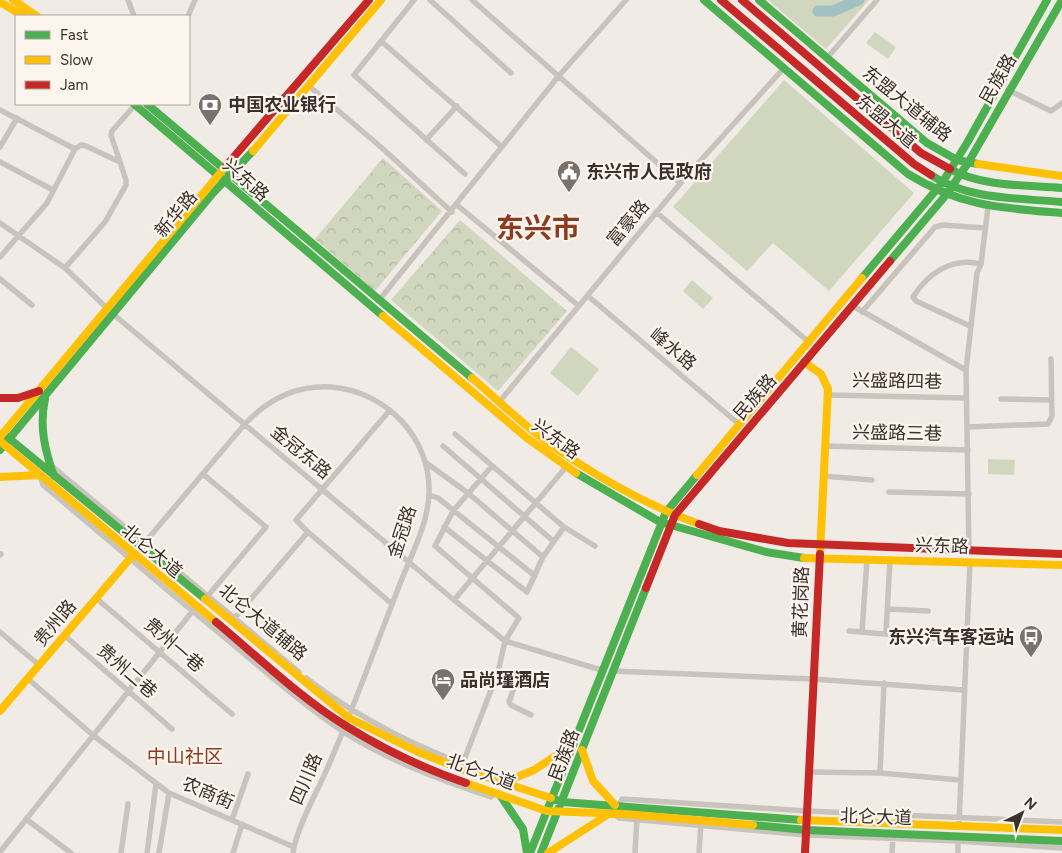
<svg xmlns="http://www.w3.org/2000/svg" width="1062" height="853" font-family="Figtree,'Noto Sans SC',sans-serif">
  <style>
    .park { fill: url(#park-crowns) }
    .pitch { fill: #d1d6bf }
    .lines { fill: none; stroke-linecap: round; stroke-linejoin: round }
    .river { stroke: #a1c2c1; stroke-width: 11 }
    .street { stroke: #c9c3be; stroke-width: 5.5 }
    .fast { stroke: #4caf50; stroke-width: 8 }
    .slow { stroke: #ffc107; stroke-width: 8 }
    .jam { stroke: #c62828; stroke-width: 8 }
    .labels { text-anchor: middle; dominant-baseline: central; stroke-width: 4.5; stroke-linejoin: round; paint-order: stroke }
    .street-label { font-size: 18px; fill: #3b302b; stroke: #fbf5ee }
    .poi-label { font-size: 18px; font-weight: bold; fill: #3b302b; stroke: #fbf5ee; text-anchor: start }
    .neighbourhood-label { font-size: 19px; fill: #8c3b22; stroke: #fbf5ee }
    .town-label { font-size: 28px; font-weight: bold; fill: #8c3b22; stroke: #fbf5ee }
  </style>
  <defs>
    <pattern id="park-crowns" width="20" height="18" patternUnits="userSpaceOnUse" patternTransform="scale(1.25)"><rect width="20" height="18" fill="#d1d6bf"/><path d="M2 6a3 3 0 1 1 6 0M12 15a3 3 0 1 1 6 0" fill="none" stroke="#b4b8a4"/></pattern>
  </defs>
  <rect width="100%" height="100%" fill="#f0ebe5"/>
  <path class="park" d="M383,158L442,211L375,291L315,239Z
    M460,220L567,311L498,391L391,300Z"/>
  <path class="pitch" d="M768,0H869L826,49Z
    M875,32L896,47L888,59L866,43Z
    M784,80L914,193L829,291L773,243L747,271L673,207Z
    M692,280L713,298L703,309L683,291Z
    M571,347L599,369L578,396L550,373Z
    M988,459L1015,460L1014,475L988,474Z"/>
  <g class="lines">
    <path class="river" d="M818,11H833L859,0"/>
    <path class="street" d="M128,0L134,16
      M414,0L354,75L465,174
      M430,0L511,73
      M472,0L680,183
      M188,16L195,0
      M381,41L502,147
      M827,58L877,0
      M308,85L382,148L452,212
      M1008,90L1051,111L1062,103
      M0,110L75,149L81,145L86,146L120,162
      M426,140L457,106
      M0,147L17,118
      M0,162L53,190
      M457,205L579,306
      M656,212L810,343
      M0,223L65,268L113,314L454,600L505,641L601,670
      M0,257L47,203L75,149
      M981,264L988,207
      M65,268L105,222L126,185V180L111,135L112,131L135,105
      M0,279L32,305
      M588,296L740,425
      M380,299L557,78L626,0
      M853,306L966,370L969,551
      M862,312L935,227L943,225L985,228
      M966,370L977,273L981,264C952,257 928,273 913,297L916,301L970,326
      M828,395L966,398
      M1001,399L1051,400
      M500,401L684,179L784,68
      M967,427L1048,424L1052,416L1051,359
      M455,434L564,527L595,546
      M443,446L553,541
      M825,446L968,450
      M425,462L468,493L543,557
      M53,467L299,672
      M203,474L266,527L206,598
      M40,475L43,485C105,537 166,590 229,641C266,672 302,704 342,731C387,760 440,780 491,797L495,793
      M823,476L872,480
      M889,492L969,494
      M429,495L438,498L535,576
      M444,527L527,592L543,557L564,527
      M308,532L296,520L390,410
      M141,547L244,425C267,400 296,385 331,387C385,391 431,437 429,493C428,526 409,559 398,589C374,650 353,710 327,769C317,792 296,829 293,853
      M0,555L1,554
      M96,598L232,714
      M454,600L566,467
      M888,609L928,611
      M233,620L308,532L392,604
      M849,631L966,641
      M0,632L39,665
      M862,632L867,559
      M886,633L890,559
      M64,635L172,729
      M612,671L813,679L964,690
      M498,672L516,682L509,702L511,705L531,715
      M27,678L94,736L169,793L294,847
      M306,678C363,722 425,751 492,775
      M461,768L498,672L505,641L519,618L435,546L453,511L492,466
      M809,772L880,773L884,683
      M880,773L960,780
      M619,805L622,799L807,811L1062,822
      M615,815L619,818L806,835L958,841L1062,848
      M26,819L71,853
      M232,820L248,774
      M959,825L970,562
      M0,852L195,608
      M121,853L128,804
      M147,853L156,784
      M159,853L169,793
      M233,853L242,824
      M635,853L637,818
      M699,853L701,823
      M892,853L893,835
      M958,853V838"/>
    <path class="fast" d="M704,0L908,174C962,207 1001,208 1062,213
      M759,0L927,143L957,160L978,164
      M134,104L383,316
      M147,104L472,378
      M950,169C982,187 1027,185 1062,188
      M931,175C967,200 1020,198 1062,202
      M890,261L946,195L968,163L1062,0
      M862,278L942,183L967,143L1047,0
      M45,399C39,426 45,451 54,476
      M5,435L205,599
      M0,450L213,193L253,151
      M576,473L660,522L766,552L804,558
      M500,795L523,829L527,853
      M551,798L562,802L801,820
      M753,825L806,830L1062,841
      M530,853L666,512L697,475
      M541,853L646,588"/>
    <path class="slow" d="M13,0L37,16
      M0,2L23,16
      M253,151L381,0
      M978,164L1062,176
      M383,316L527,438L576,473
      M804,362L821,374L828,389L820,554
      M472,378C498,400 523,425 551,445C597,477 646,505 699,524
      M0,437L226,166
      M0,441L216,622
      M697,475L862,278
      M0,477L40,475
      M804,558L1062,565
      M205,599L349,718L418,752L461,769L551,798
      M0,711L133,555
      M582,750L593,781L615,805
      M466,783L547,811L624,814L753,825
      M502,783L534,770L571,746
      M801,820L1062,830
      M548,853L607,815"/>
    <path class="jam" d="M721,0L914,164L931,175
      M742,0L921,153L950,169
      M226,166L369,0
      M0,398H18L39,391
      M699,524L719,531L788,543L1062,554
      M646,588L675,515L890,261
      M216,622C258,657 299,697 346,726C383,749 425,769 466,783
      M805,853L820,554"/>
  </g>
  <defs>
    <g id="bank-pin" transform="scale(1.25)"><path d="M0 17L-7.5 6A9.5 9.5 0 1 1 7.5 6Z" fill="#7a716c" stroke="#fbf5ee"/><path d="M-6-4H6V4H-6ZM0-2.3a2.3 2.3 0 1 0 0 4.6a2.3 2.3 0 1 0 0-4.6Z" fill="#fff"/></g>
    <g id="civic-pin" transform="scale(1.25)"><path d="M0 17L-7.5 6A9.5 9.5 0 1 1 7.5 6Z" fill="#7a716c" stroke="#fbf5ee"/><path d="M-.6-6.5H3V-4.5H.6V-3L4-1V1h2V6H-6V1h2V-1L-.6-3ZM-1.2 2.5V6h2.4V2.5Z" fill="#fff"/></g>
    <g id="bus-pin" transform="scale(1.25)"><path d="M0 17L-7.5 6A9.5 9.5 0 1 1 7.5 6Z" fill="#7a716c" stroke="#fbf5ee"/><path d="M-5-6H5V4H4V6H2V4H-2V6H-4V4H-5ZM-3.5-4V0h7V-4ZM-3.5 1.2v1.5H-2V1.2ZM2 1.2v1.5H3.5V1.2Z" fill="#fff"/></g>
    <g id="hotel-pin" transform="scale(1.25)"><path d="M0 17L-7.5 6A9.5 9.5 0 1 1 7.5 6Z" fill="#7a716c" stroke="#fbf5ee"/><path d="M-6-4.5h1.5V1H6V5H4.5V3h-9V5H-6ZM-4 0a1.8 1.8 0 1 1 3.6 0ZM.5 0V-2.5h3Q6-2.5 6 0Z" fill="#fff"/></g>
  </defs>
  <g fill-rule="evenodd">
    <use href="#bank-pin" x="210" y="105"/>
    <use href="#civic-pin" x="569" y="172"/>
    <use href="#bus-pin" x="1031" y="637"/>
    <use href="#hotel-pin" x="443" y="680"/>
  </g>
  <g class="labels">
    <g class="street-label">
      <text transform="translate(998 79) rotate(-60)">民族路</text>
      <text transform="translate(907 104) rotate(39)">东盟大道辅路</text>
      <text transform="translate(886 121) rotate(40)">东盟大道</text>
      <text transform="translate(246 180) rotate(41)">兴东路</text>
      <text transform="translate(176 214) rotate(-50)">新华路</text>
      <text transform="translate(628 223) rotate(-50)">富豪路</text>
      <text transform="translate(673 349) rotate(40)">峰水路</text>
      <text transform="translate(897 381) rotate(1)">兴盛路四巷</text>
      <text transform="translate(755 397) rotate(-49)">民族路</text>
      <text transform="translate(897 433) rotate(1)">兴盛路三巷</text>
      <text transform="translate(556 439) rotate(36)">兴东路</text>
      <text transform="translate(301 452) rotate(40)">金冠东路</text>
      <text transform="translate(402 532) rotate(-72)">金冠路</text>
      <text transform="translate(942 546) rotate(2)">兴东路</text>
      <text transform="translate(152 551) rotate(40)">北仑大道</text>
      <text transform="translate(801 602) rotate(-88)">黄花岗路</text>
      <text transform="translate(263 622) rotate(40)">北仑大道辅路</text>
      <text transform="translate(55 623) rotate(-50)">贵州路</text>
      <text transform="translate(174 645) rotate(41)">贵州一巷</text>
      <text transform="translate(127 671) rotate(41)">贵州二巷</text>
      <text transform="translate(564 755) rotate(-69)">民族路</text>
      <text transform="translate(481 772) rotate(20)">北仑大道</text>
      <text transform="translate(306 779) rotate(-67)">四川路</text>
      <text transform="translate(208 793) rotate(23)">农商街</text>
      <text transform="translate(876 817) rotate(2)">北仑大道</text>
    </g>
    <g class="poi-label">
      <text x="228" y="105">中国农业银行</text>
      <text x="586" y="172">东兴市人民政府</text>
      <text x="1014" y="637" text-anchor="end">东兴汽车客运站</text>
      <text x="460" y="680">品尚瑾酒店</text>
    </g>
    <g class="neighbourhood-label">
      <text x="185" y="756">中山社区</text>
    </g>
    <g class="town-label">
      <text x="538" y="228">东兴市</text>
    </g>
  </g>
  <rect x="15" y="15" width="175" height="90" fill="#fbf5ee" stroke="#aea6a0"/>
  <rect x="25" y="31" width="25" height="8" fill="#4caf50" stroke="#aea6a0"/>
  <text x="60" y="40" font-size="15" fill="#3b302b">Fast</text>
  <rect x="25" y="56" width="25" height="8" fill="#ffc107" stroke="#aea6a0"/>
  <text x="60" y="65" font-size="15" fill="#3b302b">Slow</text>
  <rect x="25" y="81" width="25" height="8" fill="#c62828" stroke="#aea6a0"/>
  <text x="60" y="90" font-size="15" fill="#3b302b">Jam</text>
  <g transform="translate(1022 813) rotate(42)" stroke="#fbf5ee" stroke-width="4" paint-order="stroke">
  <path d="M0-4L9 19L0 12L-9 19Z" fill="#3b302b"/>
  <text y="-8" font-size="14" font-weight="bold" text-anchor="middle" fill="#3b302b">N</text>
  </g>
</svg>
